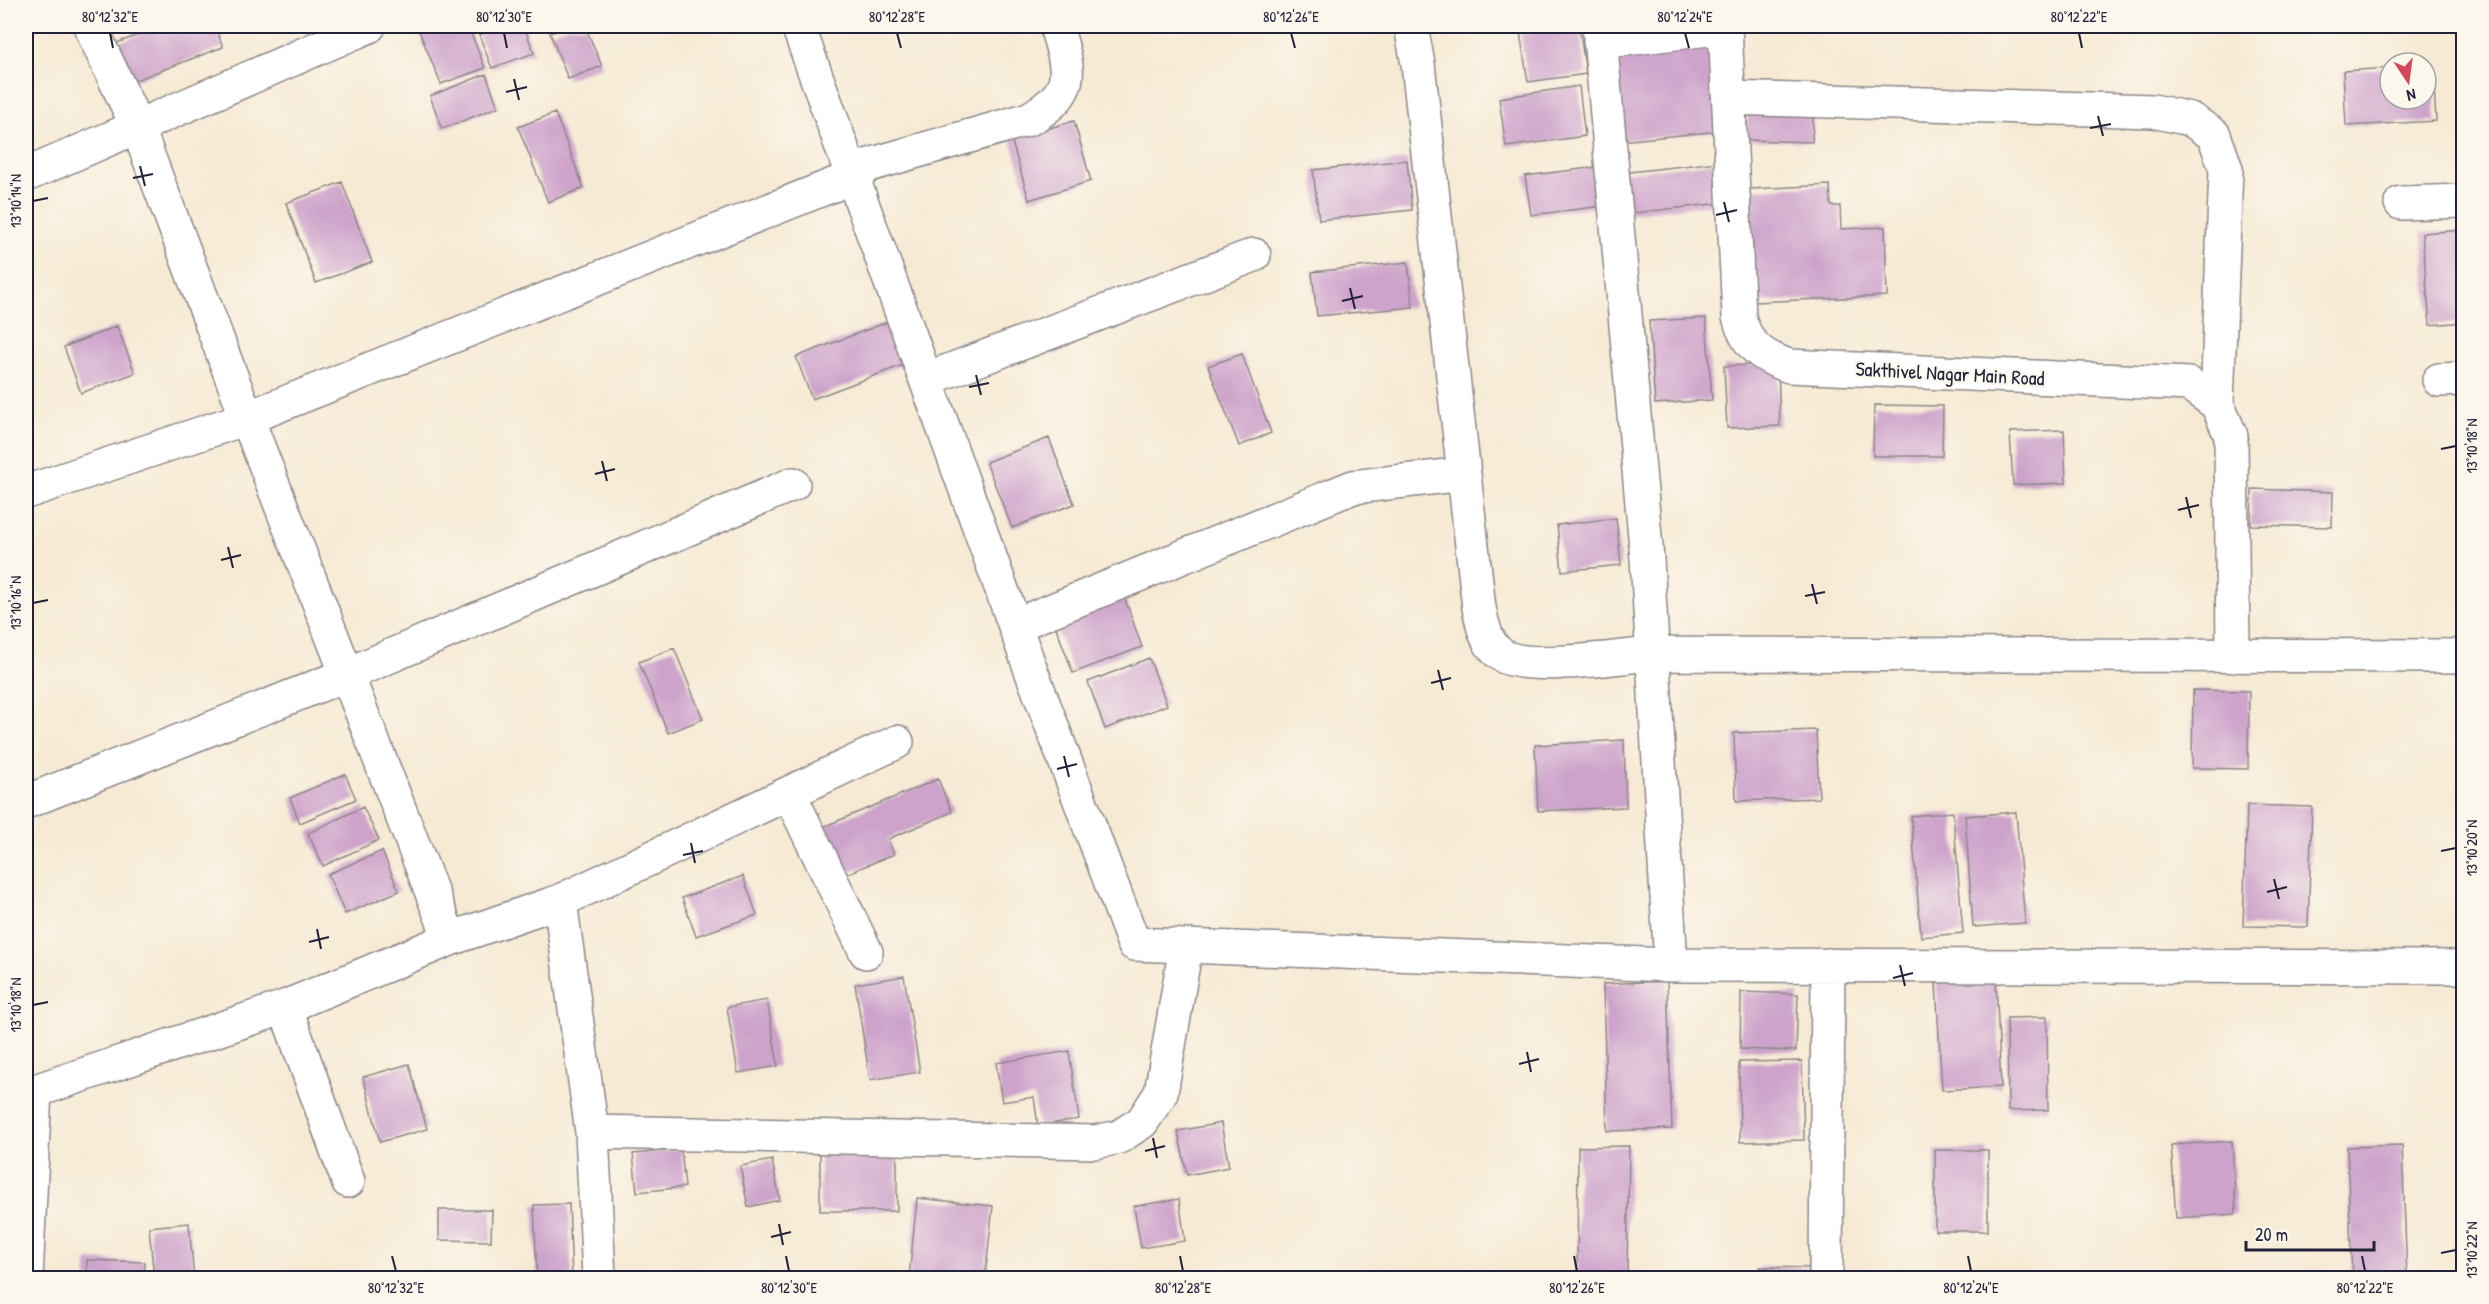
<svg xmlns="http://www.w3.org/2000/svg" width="2489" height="1304" font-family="'Patrick Hand',sans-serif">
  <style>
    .building { fill: #cda2cb }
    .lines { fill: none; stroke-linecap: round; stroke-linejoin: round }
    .minor-casing { stroke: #8c8688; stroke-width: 36 }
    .minor { stroke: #fff; stroke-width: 33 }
    .ticks { fill: none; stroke: #22223b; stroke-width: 2 }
    .labels { text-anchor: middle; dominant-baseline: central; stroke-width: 4.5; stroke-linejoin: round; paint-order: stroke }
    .street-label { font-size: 20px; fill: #22223b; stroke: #fbf7ec }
    .neatline { fill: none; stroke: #22223b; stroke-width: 2 }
    .ticks-label { font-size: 15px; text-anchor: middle; fill: #22223b }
  </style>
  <rect width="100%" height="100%" fill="#fbf7ec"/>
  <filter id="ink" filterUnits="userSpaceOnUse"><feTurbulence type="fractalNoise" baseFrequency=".0167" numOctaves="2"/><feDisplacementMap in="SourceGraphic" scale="12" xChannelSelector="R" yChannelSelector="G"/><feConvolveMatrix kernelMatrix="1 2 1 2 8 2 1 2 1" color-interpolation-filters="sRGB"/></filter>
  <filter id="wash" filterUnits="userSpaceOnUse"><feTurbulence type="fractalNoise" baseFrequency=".008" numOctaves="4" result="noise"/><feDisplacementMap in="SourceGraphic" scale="24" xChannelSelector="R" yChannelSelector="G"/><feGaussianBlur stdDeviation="1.35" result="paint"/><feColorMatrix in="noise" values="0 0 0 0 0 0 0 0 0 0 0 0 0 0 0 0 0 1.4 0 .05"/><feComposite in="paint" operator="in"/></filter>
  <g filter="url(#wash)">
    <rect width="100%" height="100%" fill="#f6ead4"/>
    <g id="blocks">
      <path class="building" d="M163,26H215L223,47L128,83L114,44Z
        M417,26H468L485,68L441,84Z
        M504,26H524L534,53L492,68L479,35Z
        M570,26H585L602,66L568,79L550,33Z
        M1519,26H1579L1586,74L1528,82Z
        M2344,26H2381V27L2344,28Z
        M1712,43L1720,131L1621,141L1612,53Z
        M2426,66H2433L2436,121L2346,126L2343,71L2390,68V99H2426Z
        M486,74L498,107L442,129L430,96Z
        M1579,86L1585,136L1506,147L1499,98Z
        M1748,102L1814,104L1812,142L1746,140Z
        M555,113L584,188L548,202L518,127Z
        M1074,121L1091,181L1029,200L1011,139Z
        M1407,160L1412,210L1319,220L1313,170Z
        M1718,162L1722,203L1625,214L1621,173Z
        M1597,167L1603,206L1531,215L1525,176Z
        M342,182L372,262L316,283L286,203Z
        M1830,185L1831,206H1840L1841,229L1885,227L1887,296L1755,302L1750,189Z
        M2464,230V322L2430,325L2422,233Z
        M1408,262L1413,307L1317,316L1312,272Z
        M1706,318L1712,400L1655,404L1649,321Z
        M895,319L911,362L812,399L796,357Z
        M117,326L135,373L81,393L64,347Z
        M1242,354L1271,433L1239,446L1208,366Z
        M1778,364L1780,426L1727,428L1724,366Z
        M1874,405L1943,406L1942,456H1873Z
        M2064,430L2066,483L2013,485L2010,432Z
        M1049,438L1074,504L1012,528L986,462Z
        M2252,489L2333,492L2332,527L2251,525Z
        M1616,518L1621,565L1562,571L1557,525Z
        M1124,596L1142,647L1073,673L1054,622Z
        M674,648L703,719L668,733L639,662Z
        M1149,658L1167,705L1105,729L1088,682Z
        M2193,690L2249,691L2248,769L2192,768Z
        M1816,730L1819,798L1736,801L1734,733Z
        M1624,740L1626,807L1538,811L1535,745Z
        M345,774L356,799L300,823L290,798Z
        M938,779L952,812L888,839L894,854L844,875L823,827Z
        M2247,805L2312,807L2308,927L2243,926Z
        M363,807L379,840L323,866L308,833Z
        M1953,812L1963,933L1921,937L1911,816Z
        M2016,812L2025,923L1973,927L1965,816Z
        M382,851L399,891L345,914L328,874Z
        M743,876L757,915L696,936L682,898Z
        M904,976L920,1072L870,1080L855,984Z
        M1996,980L2001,1087L1942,1090L1936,983Z
        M1667,981L1672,1129L1607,1131L1603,984Z
        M1741,992L1798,994L1796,1051L1740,1049Z
        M767,1000L778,1066L738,1073L727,1007Z
        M2047,1017L2048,1110L2008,1111L2007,1018Z
        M1069,1051L1079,1119L1038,1126L1034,1097L1002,1102L996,1063Z
        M1802,1061L1804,1140L1740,1142L1739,1062Z
        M409,1064L427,1129L380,1142L363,1077Z
        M1221,1123L1229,1167L1187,1175L1178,1131Z
        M2232,1141L2236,1214L2176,1218L2171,1145Z
        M2402,1145L2407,1278H2352L2347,1147Z
        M1629,1146L1627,1278H1577L1578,1147Z
        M681,1149L685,1187L637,1192L633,1154Z
        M820,1149H897V1211H820Z
        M1935,1150H1988V1231H1935Z
        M772,1160L780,1200L748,1207L740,1166Z
        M917,1198L993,1206L985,1278H909Z
        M1179,1199L1185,1241L1141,1248L1134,1206Z
        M569,1204L572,1278H537L534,1205Z
        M439,1210H492L491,1241L439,1240Z
        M189,1223L194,1278H154L149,1227Z
        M87,1260L145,1262L144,1278H87Z
        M1759,1267L1817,1268V1278H1759Z
        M391,1275V1278H355V1276Z"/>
    </g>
  </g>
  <g filter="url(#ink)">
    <use href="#blocks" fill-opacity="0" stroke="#8c8688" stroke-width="1.5"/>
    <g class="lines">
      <g class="minor-casing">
        <path id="minor" d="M90,26L137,126L247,418L450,939
          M798,26L1032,673L1134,944L1671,965L2464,967
          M1411,26L1418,64L1479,608C1483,625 1485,642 1500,654C1522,672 1620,657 1651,654L2464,656
          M1599,26L1647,559L1671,965
          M1725,26L1739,317C1746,345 1762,357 1789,366L2189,384L2217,404L2231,436L2233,656
          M1600,42L1725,27
          M1729,98L2153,111L2190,119L2214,135L2226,169L2217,404
          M26,175L369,26
          M2401,203L2464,201
          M927,379L1254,255
          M2439,380L2464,379
          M26,492L247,418L853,177L869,165L1029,119C1077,91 1070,73 1056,26
          M1016,625L1353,487L1464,474
          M789,793L866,952
          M26,802L348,674L793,484
          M560,901L592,1132L599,1278
          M285,1007L348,1181
          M26,1094L285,1007L450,939L560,901L897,742
          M592,1132L1095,1142L1119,1137L1142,1122L1161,1093L1186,946
          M26,1278L35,1091
          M1826,1278L1828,965"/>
      </g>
      <use href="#minor" class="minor"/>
    </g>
  </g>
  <path class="ticks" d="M110,33L113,48M504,33L507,48M897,33L901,48M1291,33L1295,48M1685,33L1689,48M2079,33L2082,48M514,79L519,100M506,92L527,87M2098,116L2103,136M2090,128L2111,124M140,166L145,186M133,178L153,174M33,201L48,198M1724,202L1729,222M1716,215L1737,210M1350,288L1355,309M1342,301L1363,296M976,375L981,395M969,387L989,383M2441,449L2456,446M602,461L607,481M595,474L615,469M2186,497L2191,518M2178,510L2199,505M228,547L233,568M221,560L241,555M1812,584L1817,604M1805,596L1825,592M33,603L48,600M1438,670L1443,690M1431,683L1451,678M1064,756L1069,777M1057,769L1077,764M691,843L695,863M2441,851L2456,848M683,855L703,851M2274,879L2279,899M2267,892L2287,887M317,929L321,949M309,942L329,937M1900,965L1905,986M1893,978L1913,973M33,1005L48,1002M1527,1052L1531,1072M1519,1064L1539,1059M1153,1138L1157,1158M1145,1151L1165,1146M779,1224L783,1245M771,1237L791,1232M2441,1253L2456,1250M392,1256L396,1271M786,1256L789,1271M1180,1256L1183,1271M1574,1256L1577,1271M1968,1256L1971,1271M2362,1256L2365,1271"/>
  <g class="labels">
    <g class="street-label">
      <text transform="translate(1950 373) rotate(3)">Sakthivel Nagar Main Road</text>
    </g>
  </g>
  <rect width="2489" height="1304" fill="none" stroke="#fbf7ec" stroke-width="66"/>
  <g transform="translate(2408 81) rotate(167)"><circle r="28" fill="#fbf7ec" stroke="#a4a2a5" stroke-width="1.5"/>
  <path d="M0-4.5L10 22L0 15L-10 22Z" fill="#d1495b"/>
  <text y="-9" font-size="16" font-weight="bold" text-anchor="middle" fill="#22223b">N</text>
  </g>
  <path d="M2246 1241v9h128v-9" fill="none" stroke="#22223b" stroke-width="3"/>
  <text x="2255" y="1241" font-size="18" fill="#22223b" stroke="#fbf7ec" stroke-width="4.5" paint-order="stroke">20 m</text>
  <rect x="33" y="33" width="2423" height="1238" class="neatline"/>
  <g class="ticks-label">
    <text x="110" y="22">80°12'32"E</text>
    <text x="504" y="22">80°12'30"E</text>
    <text x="897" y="22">80°12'28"E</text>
    <text x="1291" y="22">80°12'26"E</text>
    <text x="1685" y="22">80°12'24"E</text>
    <text x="2079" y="22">80°12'22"E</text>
    <text transform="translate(16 201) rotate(-90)" y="5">13°10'14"N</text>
    <text transform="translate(2472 446) rotate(-90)" y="5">13°10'18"N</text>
    <text transform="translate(16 603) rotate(-90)" y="5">13°10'16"N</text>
    <text transform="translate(2472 848) rotate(-90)" y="5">13°10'20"N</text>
    <text transform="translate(16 1005) rotate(-90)" y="5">13°10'18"N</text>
    <text transform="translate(2472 1250) rotate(-90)" y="5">13°10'22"N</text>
    <text x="396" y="1293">80°12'32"E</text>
    <text x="789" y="1293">80°12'30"E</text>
    <text x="1183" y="1293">80°12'28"E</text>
    <text x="1577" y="1293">80°12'26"E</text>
    <text x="1971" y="1293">80°12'24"E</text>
    <text x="2365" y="1293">80°12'22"E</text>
  </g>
</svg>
